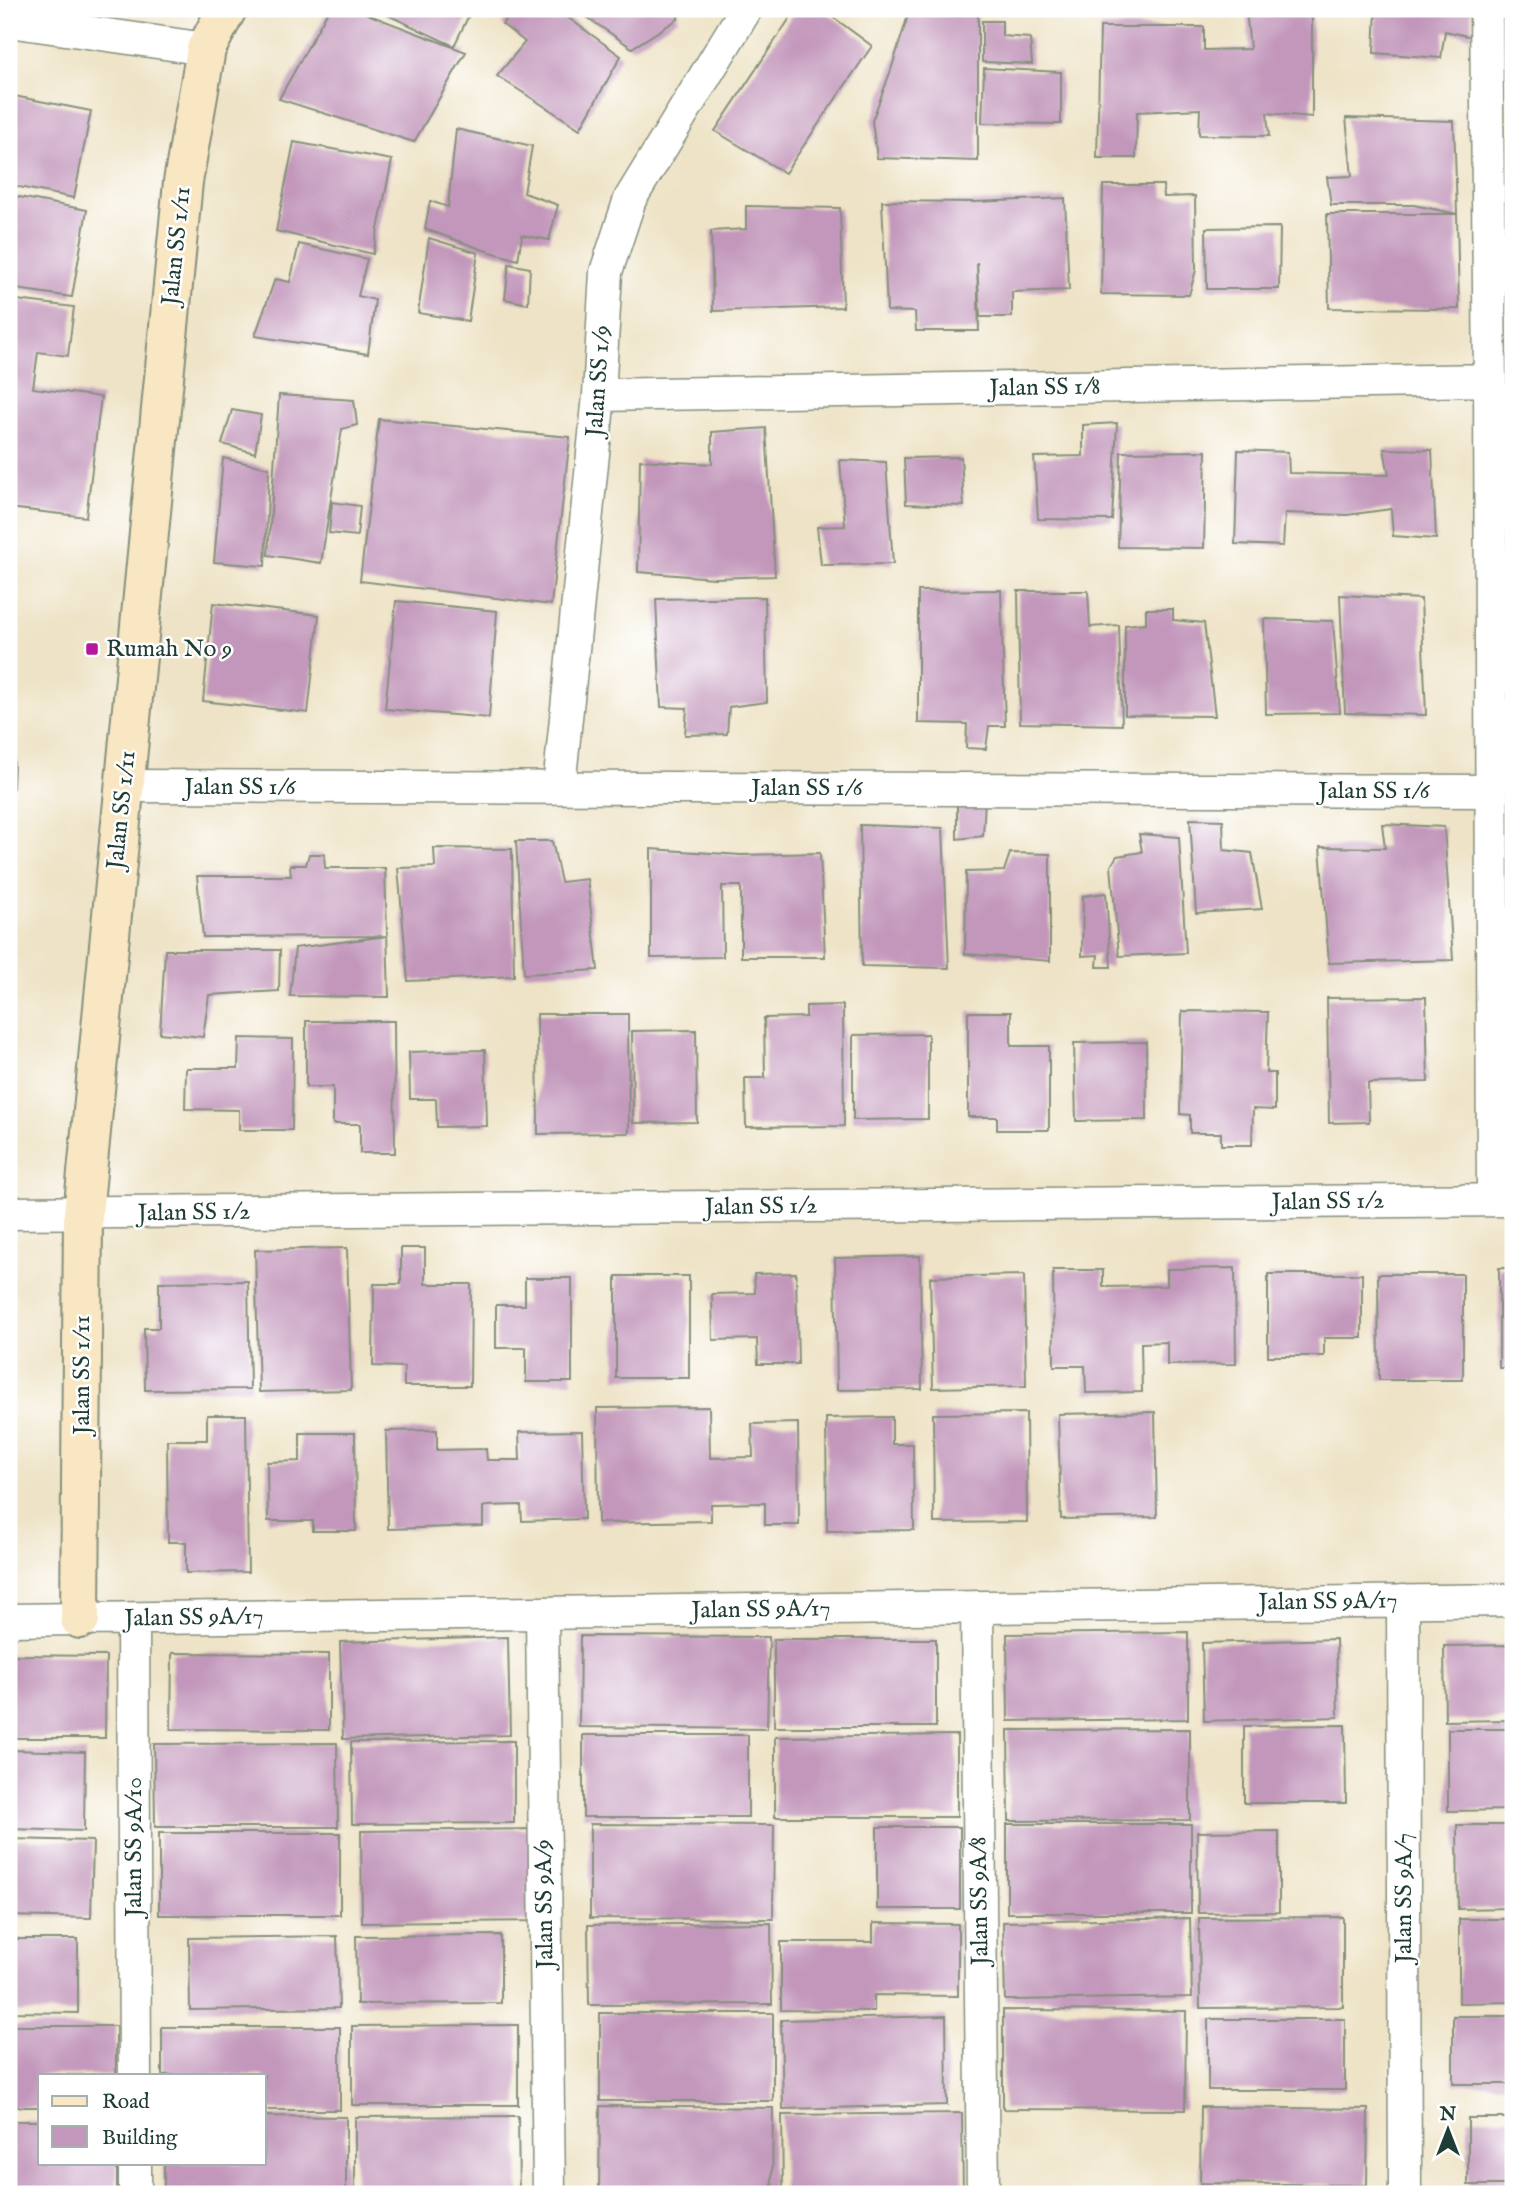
<svg xmlns="http://www.w3.org/2000/svg" width="1522" height="2203" font-family="'IM FELL English',serif">
  <style>
    .building { fill: #c297bb }
    .lines { fill: none; stroke-linecap: round; stroke-linejoin: round }
    .street-casing { stroke: #86907d; stroke-width: 35 }
    .secondary-casing { stroke: #86907d; stroke-width: 42 }
    .street { stroke: #fff; stroke-width: 32 }
    .secondary { stroke: #f9e7c3; stroke-width: 38 }
    .poi-dot { fill: #b5179e; stroke: #fff; stroke-width: 2.5 }
    .labels { text-anchor: middle; dominant-baseline: central; stroke-width: 5; stroke-linejoin: round; paint-order: stroke }
    .street-label { font-size: 24px; fill: #1f3d34; stroke: #fff }
    .poi-label { font-size: 24px; fill: #1f3d34; stroke: #fff; text-anchor: start }
  </style>
  <rect width="100%" height="100%" fill="#fff"/>
  <filter id="ink" filterUnits="userSpaceOnUse"><feTurbulence type="fractalNoise" baseFrequency=".0143" numOctaves="2"/><feDisplacementMap in="SourceGraphic" scale="14" xChannelSelector="R" yChannelSelector="G"/><feConvolveMatrix kernelMatrix="1 2 1 2 8 2 1 2 1" color-interpolation-filters="sRGB"/></filter>
  <filter id="wash" filterUnits="userSpaceOnUse"><feTurbulence type="fractalNoise" baseFrequency=".00686" numOctaves="4" result="noise"/><feDisplacementMap in="SourceGraphic" scale="28" xChannelSelector="R" yChannelSelector="G"/><feGaussianBlur stdDeviation="1.57" result="paint"/><feColorMatrix in="noise" values="0 0 0 0 0 0 0 0 0 0 0 0 0 0 0 0 0 1.4 0 .05"/><feComposite in="paint" operator="in"/></filter>
  <g filter="url(#wash)">
    <rect width="100%" height="100%" fill="#eee3c6"/>
    <g id="blocks">
      <path class="building" d="M329,9H354L466,52L414,142L279,99Z
        M375,9H472L454,46Z
        M517,9H556L621,56L580,129L497,76L525,42L502,24Z
        M575,9H678V19L632,48Z
        M796,9H822L872,46L785,173L715,131Z
        M910,9H978V161L877,158L872,121L891,70Z
        M1376,9H1471L1472,37L1445,31L1441,58L1374,53Z
        M1246,10H1312V117L1267,113L1269,136L1199,135L1200,109L1137,112L1136,158H1097L1100,27H1204V50L1250,49Z
        M982,21H1002V36L1030,38L1032,64L982,62Z
        M984,68L1061,72V124L982,123Z
        M9,95L91,111L74,198L9,185Z
        M1346,118L1454,121L1457,214L1459,309L1329,308L1327,214H1457L1414,205H1331L1327,177L1352,176Z
        M456,129L532,146L524,193L558,205L549,240L522,235L518,260L484,250L425,229L430,201L448,207Z
        M294,142L392,160L373,254L276,231Z
        M1103,185H1163L1164,197L1195,196L1196,270L1189,295L1101,294Z
        M9,195L87,210L72,297L9,288Z
        M1065,198L1069,290L1012,292V317H980L977,262L979,331H916L915,312L887,311L882,201L975,202Z
        M746,206L840,208L843,307L713,311L711,231L746,229Z
        M1280,227L1279,289H1207L1206,228Z
        M429,238L478,253L468,321L418,313Z
        M299,244L367,259L358,296L375,300L368,354L255,336L275,279L290,282Z
        M509,264L530,268L528,304L505,299Z
        M9,299L74,307L68,356L38,352L33,388L101,397L86,517L9,508Z
        M279,395L354,400L357,425L342,429L321,563L268,555Z
        M232,410L261,415L255,453L222,444Z
        M379,419L570,437L551,605L360,581Z
        M1117,423L1112,520L1038,519L1034,457L1083,456V425Z
        M766,428L775,576L714,578L638,572L640,460L712,464V432Z
        M1384,449L1432,450L1436,539L1393,536L1391,509L1347,515L1285,513L1283,546L1235,544L1238,450L1288,452L1289,473L1389,475Z
        M1206,451L1204,548L1118,547L1121,452Z
        M961,457L964,506L906,504L904,458Z
        M223,458L269,468L265,566L214,562Z
        M840,460L886,462L893,564L821,565L817,527L845,526Z
        M332,502L360,506L357,536L329,533Z
        M1001,590L1005,726H989L986,749L966,748L967,724L918,723V591Z
        M1018,591H1088L1090,627L1119,625L1122,725L1020,723Z
        M1340,595L1421,599L1426,715L1345,713Z
        M765,597L767,702L729,707L727,734L685,735L687,708L661,707L656,599Z
        M396,601L497,611L489,718L385,709Z
        M213,603L319,615L308,713L203,701Z
        M1146,609H1173V620L1204,623L1215,716L1125,715V625L1146,623Z
        M1264,619L1333,621L1340,713L1266,714Z
        M9,736H15L13,788H9Z
        M957,800H985L983,836L957,839Z
        M1190,819L1223,820L1224,850L1252,853L1262,909L1196,913Z
        M1382,824L1444,827L1453,960L1329,963L1320,847L1385,848Z
        M860,825L943,828L949,968L862,966Z
        M1139,834L1179,837L1186,953L1119,956L1111,866L1117,856L1142,852Z
        M516,841H552L561,882L587,879L598,970L524,974Z
        M434,848L512,849L514,976L408,981L398,868L435,867Z
        M651,849L741,855L820,853L825,957H741V886H722L723,957L651,958Z
        M1010,853L1050,854V961L965,954L966,872L1004,871Z
        M309,854H324L325,868H385L389,997L290,996L295,948L387,936L203,937L197,876H291L290,865H306Z
        M1106,893L1111,967H1097L1098,955L1082,956L1083,896Z
        M165,950H280L279,991L209,995L203,1037L160,1033Z
        M1426,997L1428,1082L1368,1083L1369,1122L1329,1123L1327,998Z
        M843,1005L844,1126L746,1127L745,1078H765L764,1018L806,1017V1006Z
        M1182,1011L1268,1012L1266,1073H1275V1110L1253,1109L1252,1145H1221V1133H1190V1115L1180,1114Z
        M968,1012H1011V1046H1049V1130H997V1117H968Z
        M537,1014H628L629,1133L538,1134Z
        M306,1021H394L395,1153H360V1124H333V1087H306Z
        M696,1030L697,1122L633,1123L632,1031Z
        M928,1034V1119L853,1120V1035Z
        M239,1038L293,1039L292,1130H239V1110L185,1109L186,1068H238Z
        M1146,1042L1147,1120L1076,1121L1074,1043Z
        M485,1050L487,1126L437,1127L436,1099H410L409,1052Z
        M347,1248L351,1390L259,1392L255,1250Z
        M401,1248H425V1284H471L470,1386H404V1367L373,1366L374,1284H401Z
        M920,1256L922,1389L837,1390L835,1258Z
        M1235,1268L1236,1364L1167,1365V1342L1141,1343L1142,1392L1086,1393L1085,1366H1054L1053,1270H1103V1287L1167,1286V1269Z
        M1499,1268H1513V1368H1499Z
        M796,1273L798,1364H758L757,1339L713,1340L712,1294L755,1293L754,1274Z
        M1268,1274H1362V1338H1324V1356H1268Z
        M1378,1274H1463V1380H1379Z
        M1024,1275L1026,1386L933,1388L930,1277Z
        M616,1276H689V1378H616Z
        M525,1278H572V1382H526V1348H496V1305H525Z
        M248,1281L250,1389L145,1390L144,1328H159V1282Z
        M709,1407L710,1458L753,1457L752,1424L798,1423L799,1525H765V1503L711,1504V1521L598,1523L597,1408Z
        M1155,1412L1157,1517L1061,1519L1058,1414Z
        M1026,1413L1027,1522L934,1523L933,1414Z
        M207,1415H246L248,1572L186,1573V1542H168L167,1440H207Z
        M892,1417V1444H913L914,1530L827,1531L826,1418Z
        M437,1430V1450L486,1449L487,1460H520L519,1432L582,1431L584,1519L522,1521L521,1505L487,1506L483,1507V1526L388,1529L386,1431Z
        M300,1433H355L356,1531H313V1521H268L267,1462L300,1461Z
        M1188,1632V1719L1008,1721L1007,1634Z
        M580,1636L769,1637L767,1729L579,1727Z
        M508,1637L510,1735L343,1739L340,1642Z
        M774,1639H936V1727H774Z
        M1336,1639L1338,1717L1204,1721L1202,1643Z
        M1513,1645V1720L1445,1721L1444,1646Z
        M172,1653L329,1654V1730L171,1729Z
        M9,1655L106,1656L105,1738H9Z
        M1345,1725L1346,1803H1244V1726Z
        M1190,1729V1820L1009,1821L1008,1730Z
        M1448,1729H1513V1810L1448,1811Z
        M583,1735H748V1817H583Z
        M957,1735V1817H775V1737Z
        M514,1741V1823L352,1824L351,1742Z
        M337,1743L338,1827H155L154,1744Z
        M9,1750L85,1752L84,1831L9,1829Z
        M590,1824L774,1825L773,1919L590,1918Z
        M1007,1824H1191V1913H1007Z
        M1457,1825H1513V1908L1458,1909Z
        M877,1827H960V1909H877Z
        M535,1829L536,1921L362,1923L361,1831Z
        M1279,1831V1912L1198,1913L1197,1832Z
        M159,1833H340V1915H159Z
        M9,1839L93,1841L91,1918L9,1916Z
        M1343,1917V2007L1200,2008L1199,1918Z
        M1190,1918L1192,1997L1005,2000L1003,1922Z
        M1459,1919H1513V2002L1459,2003Z
        M771,1923L772,2004L589,2005L588,1925Z
        M873,1923L958,1924V1996L874,1995V2011L781,2010V1942H873Z
        M501,1935V2003L357,2004L356,1936Z
        M337,1936L339,2008L190,2010L189,1938Z
        M9,1939H78V2013L9,2012Z
        M1003,2010L1186,2011L1185,2110L1003,2109Z
        M600,2013H773V2101H600Z
        M946,2016L947,2105L783,2109L781,2020Z
        M1453,2016H1513V2084H1453Z
        M1208,2019H1345V2090H1208Z
        M518,2025V2105H352V2026Z
        M9,2026H116V2075H40V2107H9Z
        M162,2027H340V2110H264V2075H162Z
        M600,2106L773,2108L772,2194H599Z
        M1201,2107L1368,2109L1367,2185L1200,2183Z
        M962,2113L963,2194H783L782,2115Z
        M264,2116L346,2117V2194H164V2163H264Z
        M518,2116L519,2194H355V2117Z
        M1468,2118H1513V2185H1468Z
        M9,2121H40V2163H117V2194H9Z"/>
    </g>
  </g>
  <g filter="url(#ink)">
    <use href="#blocks" fill-opacity="0" stroke="#86907d" stroke-width="2"/>
    <g class="lines">
      <g class="street-casing">
        <path id="street" d="M1486,9L1490,380L1493,1200
          M9,21L206,49
          M599,395L1490,380
          M124,786L1490,791
          M559,787L599,395L606,272L630,199L746,9
          M9,1213L1513,1200
          M1403,1601L1405,2194
          M977,1607L983,2194
          M542,1613L549,2194
          M133,1619L135,2075
          M9,1620L1513,1600
          M135,2163V2194"/>
      </g>
      <g class="secondary-casing">
        <path id="secondary" d="M80,1619L83,1214L183,182L206,49L227,9"/>
      </g>
      <use href="#street" class="street"/>
      <use href="#secondary" class="secondary"/>
    </g>
  </g>
  <rect class="poi-dot" x="85" y="642" width="14" height="14" rx="3.5"/>
  <g class="labels">
    <g class="street-label">
      <text transform="translate(177 246) rotate(-84)">Jalan SS 1/11</text>
      <text transform="translate(599 381) rotate(-86)">Jalan SS 1/9</text>
      <text transform="translate(1045 388) rotate(-1)">Jalan SS 1/8</text>
      <text x="240" y="787">Jalan SS 1/6</text>
      <text x="807" y="788">Jalan SS 1/6</text>
      <text x="1374" y="791">Jalan SS 1/6</text>
      <text transform="translate(122 810) rotate(-84)">Jalan SS 1/11</text>
      <text transform="translate(1328 1202) rotate(-1)">Jalan SS 1/2</text>
      <text transform="translate(761 1207) rotate(-1)">Jalan SS 1/2</text>
      <text transform="translate(194 1213) rotate(-1)">Jalan SS 1/2</text>
      <text transform="translate(82 1375) rotate(-90)">Jalan SS 1/11</text>
      <text transform="translate(1328 1602) rotate(-1)">Jalan SS 9A/17</text>
      <text transform="translate(761 1610) rotate(-1)">Jalan SS 9A/17</text>
      <text transform="translate(194 1618) rotate(-1)">Jalan SS 9A/17</text>
      <text transform="translate(134 1847) rotate(-90)">Jalan SS 9A/10</text>
      <text transform="translate(1404 1898) rotate(-90)">Jalan SS 9A/7</text>
      <text transform="translate(980 1901) rotate(-91)">Jalan SS 9A/8</text>
      <text transform="translate(545 1904) rotate(-91)">Jalan SS 9A/9</text>
    </g>
    <g class="poi-label">
      <text x="106" y="649">Rumah No 9</text>
    </g>
  </g>
  <rect width="1522" height="2203" fill="none" stroke="#fff" stroke-width="35"/>
  <rect x="38" y="2074" width="228" height="91" fill="#ffffff" stroke="#a5b1ae" stroke-width="2"/>
  <rect x="52" y="2096" width="35" height="10" fill="#f9e7c3" stroke="#a5b1ae" stroke-width="2"/>
  <text x="102" y="2108" font-size="21" fill="#1f3d34">Road</text>
  <rect x="52" y="2126" width="35" height="21" fill="#c297bb" stroke="#a5b1ae" stroke-width="2"/>
  <text x="102" y="2144" font-size="21" fill="#1f3d34">Building</text>
  <g transform="translate(1448 2130)" stroke="#ffffff" stroke-width="5" paint-order="stroke">
  <path d="M0-5L12 26L0 18L-12 26Z" fill="#1f3d34"/>
  <text y="-10" font-size="19" font-weight="bold" text-anchor="middle" fill="#1f3d34">N</text>
  </g>
</svg>
